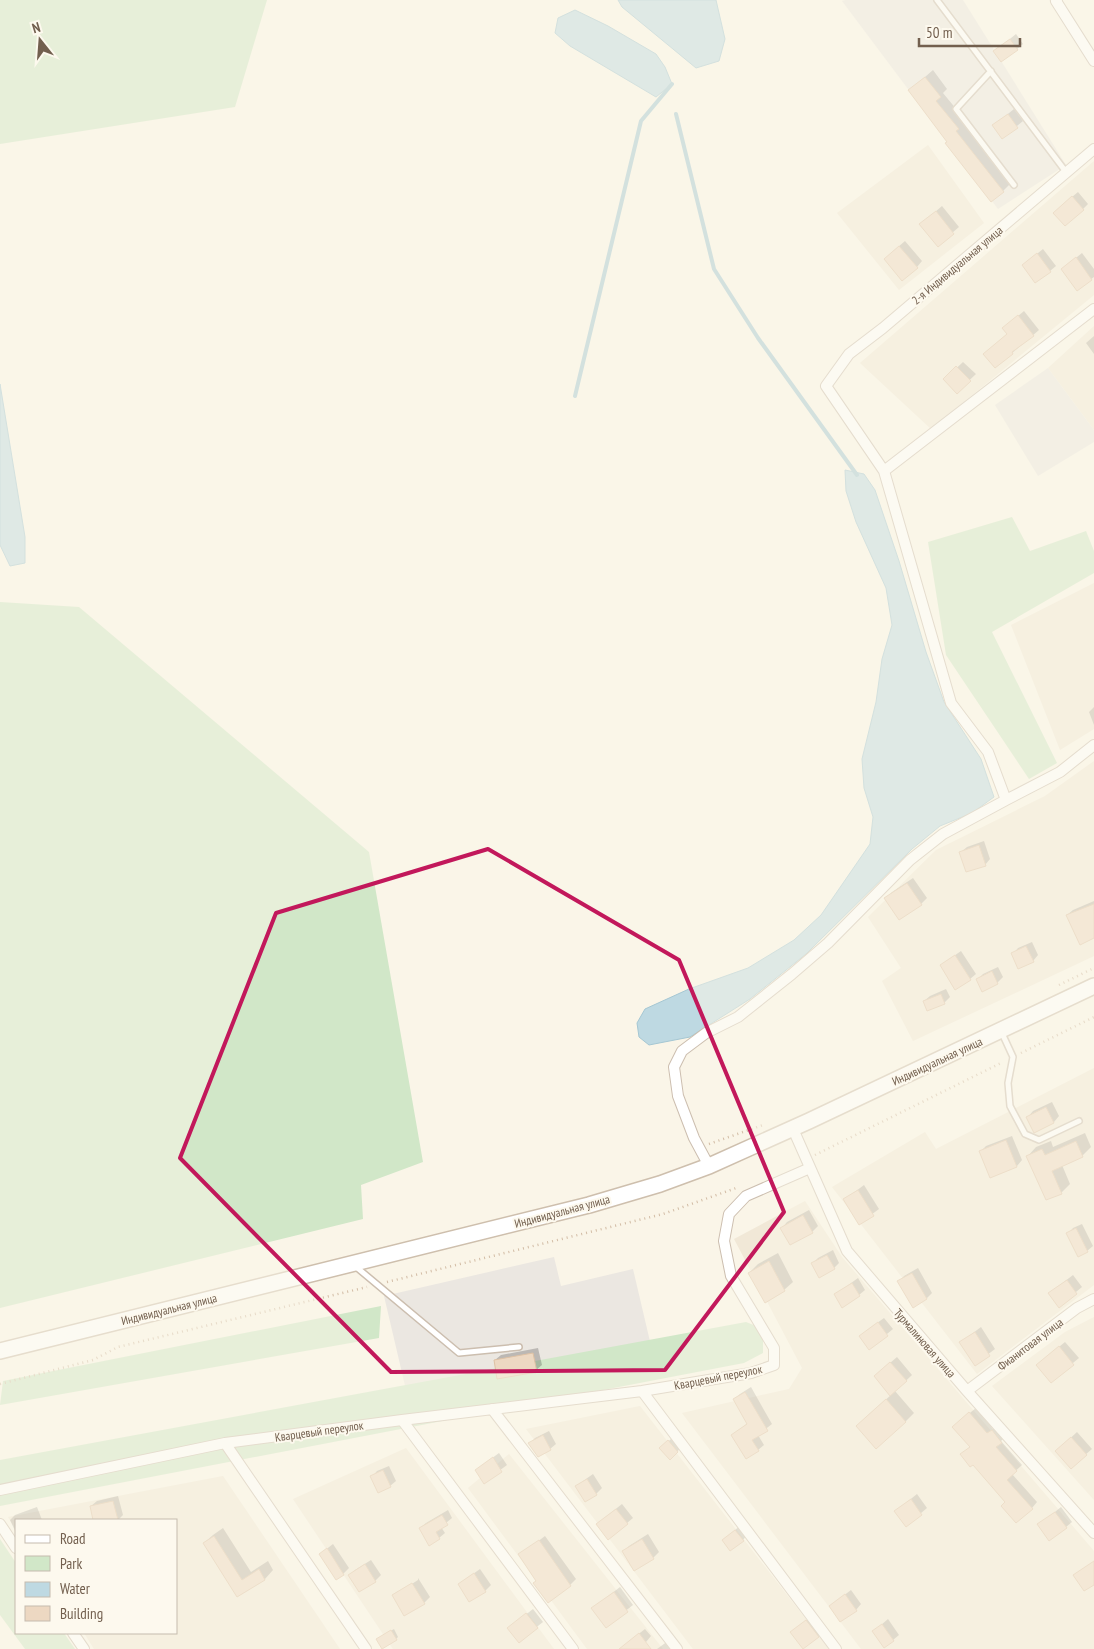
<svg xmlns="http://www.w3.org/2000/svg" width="1094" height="1649" font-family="'PT Sans Narrow',sans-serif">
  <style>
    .residential { fill: #f1e8d7 }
    .industrial { fill: #ebe7e1 }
    .green { fill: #d1e7c8 }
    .water { fill: #bed9e2; stroke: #a5c7d3 }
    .shadow { fill: #0003 }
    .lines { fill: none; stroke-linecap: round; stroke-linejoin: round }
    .stream { stroke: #a5c7d3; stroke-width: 4 }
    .building { fill: #edd8c2; stroke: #dec1a4 }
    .lane-casing { stroke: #ccbeaf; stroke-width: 8 }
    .street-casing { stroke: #ccbeaf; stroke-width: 12 }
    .secondary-casing { stroke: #cebfad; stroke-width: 18 }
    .path { stroke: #d2bca5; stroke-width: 2.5; stroke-dasharray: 1 4; stroke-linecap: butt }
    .lane { stroke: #fff; stroke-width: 5 }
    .street { stroke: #fff; stroke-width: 10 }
    .secondary { stroke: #fff; stroke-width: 15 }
    .marked { fill: none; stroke: #c2185b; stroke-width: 4; stroke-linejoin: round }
    .labels { text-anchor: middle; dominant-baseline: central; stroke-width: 4; stroke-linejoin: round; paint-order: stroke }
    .street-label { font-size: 12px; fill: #725f4e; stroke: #fdf9ee }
  </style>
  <rect width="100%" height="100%" fill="#faf5e8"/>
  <path class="residential" d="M928,145L984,223L899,290L837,213Z
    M1094,161V295L931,429L860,363Z
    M1094,326V430L1048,368Z
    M1094,583V729L1060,750L1011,625Z
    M1094,761V956L913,1041L882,981L901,968L868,917L936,850L1045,796Z
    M1094,1068V1285L977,1374L832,1187L925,1132L936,1149Z
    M805,1201L842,1257L1094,1551V1649H861L682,1413L789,1389L802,1368L734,1239Z
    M1094,1317V1500L992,1386L1065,1332Z
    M640,1406L829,1649H693L526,1429Z
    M406,1448L554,1649H393L293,1499Z
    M509,1454L663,1649H587L468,1488Z
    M223,1476L340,1649H94L84,1633H176V1520H16V1530L8,1517Z"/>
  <path class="industrial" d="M845,0H963L1066,165L998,209L842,1Z
    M1048,368L1094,430V442L1038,476L995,405Z
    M554,1257L561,1286L633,1269L652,1350L410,1407L384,1296Z"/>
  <path class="green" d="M0,0H267L235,107L0,144Z
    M1012,517L1030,551L1086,531L1094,551V573L992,632L1057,763L1029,779L946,655L928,542Z
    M0,602L79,607L369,852L423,1162L361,1185L363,1219L0,1308Z
    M381,1306L379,1338L0,1405L3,1381Z
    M746,1322L756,1326L763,1338V1353L744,1363L0,1506V1460Z
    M0,1539L16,1563V1633H64L75,1649H25L0,1615Z"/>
  <path class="water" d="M618,0H716L725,39L719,61L696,68L622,7Z
    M575,10L608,26L656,54L665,67L672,84L656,97L570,46L555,33L558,18Z
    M0,384L25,537V563L10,566L0,545Z
    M845,470L864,474L875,490L899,561L926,652L944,702L981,759L994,797L972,813L940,826L912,849L806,954L750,999L690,1037L649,1045L639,1037L637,1023L645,1009L689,989L748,968L794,940L821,915L870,844L873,817L864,788L862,759L876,702L882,659L892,625L886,588L856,522L846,491Z"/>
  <path class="shadow" d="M1016,34L1023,44L1017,49L995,51Z
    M933,70L947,89L943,93L966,121L963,123L1010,184L1003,191L949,141L910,90Z
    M1014,109L1023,121L1002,138L993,126Z
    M1078,192L1088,204L1083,209L1060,207Z
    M942,206L959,227L938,245L921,224Z
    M905,241L922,261L917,267L891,253Z
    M1043,249L1056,266L1050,271L1023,265Z
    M1082,253L1094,269V277L1077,289L1062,269Z
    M1024,311L1039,330L996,367L1008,334L1004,328Z
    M1094,336V354L1086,343Z
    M963,362L976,374L957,392L945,379Z
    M1094,707V725L1089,712Z
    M984,841L990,859L985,865L961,852L967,847Z
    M913,878L927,898L921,904L886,898L892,892Z
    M1094,901V935L1067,915L1073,910Z
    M1032,942L1038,955L1033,961L1013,954L1018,948Z
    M961,951L976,974L970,979L941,965Z
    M998,967L1003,977L997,983L977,980L983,974Z
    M946,989L950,997L944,1003L924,1001L930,996Z
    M1052,1102L1059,1116L1054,1122L1035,1131L1028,1117L1033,1111Z
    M1085,1133L1091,1147L1082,1156L1062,1165L1070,1184L1061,1193L1028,1156L1036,1147L1051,1141L1053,1147Z
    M1012,1136L1022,1160L1017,1166L991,1177L980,1152L986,1146Z
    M864,1185L879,1209L860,1223L844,1200Z
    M809,1210L818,1226L812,1232L790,1244L782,1228L787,1222Z
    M1082,1224L1093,1246L1087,1251L1068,1234L1073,1228Z
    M833,1250L839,1263L834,1268L812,1264L818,1258Z
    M778,1253L793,1282L784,1290L749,1273L758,1264Z
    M918,1268L932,1293L927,1298L913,1306L899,1282L904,1276Z
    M1073,1275L1082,1287L1059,1306L1056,1288Z
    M858,1278L865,1290L859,1295L836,1294Z
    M884,1318L893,1329L870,1348L866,1331Z
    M981,1327L995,1349L975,1364L961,1342Z
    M1065,1342L1079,1358L1051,1381L1043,1360Z
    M538,1348L542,1365L536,1370L495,1360L501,1355Z
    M897,1357L912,1375L895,1391L914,1413L905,1422L866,1417L891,1395L875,1376Z
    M751,1387L772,1424L758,1435L764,1445L758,1450L732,1435L748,1423L734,1399L740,1394Z
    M976,1408L993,1429L998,1425L1006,1436L1001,1441L1022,1465L1012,1474L1037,1502L1032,1508L1007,1502L973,1463L962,1454L971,1446L960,1421Z
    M549,1431L556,1444L550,1449L530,1443L535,1438Z
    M1077,1432L1092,1449L1071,1467L1062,1446Z
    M671,1439L680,1449L670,1458L661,1448Z
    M499,1453L507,1465L484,1482L476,1470Z
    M389,1466L396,1481L390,1486L372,1477L377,1471Z
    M593,1474L602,1488L596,1494L576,1486Z
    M917,1494L927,1508L907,1525L902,1506Z
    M118,1496L123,1515L118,1520H95L91,1506L97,1501Z
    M622,1504L633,1518L627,1523L603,1519Z
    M37,1507L42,1520H16V1533L10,1520L15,1515Z
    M1061,1507L1072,1522L1066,1527L1039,1525Z
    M448,1510L452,1518L441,1527L445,1533L439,1538L420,1528L426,1523Z
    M741,1525L748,1534L743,1540H723Z
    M223,1528L251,1572L268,1561L273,1570L265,1579L238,1596L204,1543L213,1535Z
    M648,1534L659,1552L653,1558L634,1569L623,1552L629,1546Z
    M545,1536L576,1579L570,1585L538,1581L520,1555Z
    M333,1544L349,1568L343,1574L320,1554Z
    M371,1560L381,1575L375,1581L350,1575L355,1570Z
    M480,1569L491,1585L485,1591L459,1584Z
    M418,1578L430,1597L424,1603L405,1615L393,1595L398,1591V1593L418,1580Z
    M620,1587L633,1605L606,1626L593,1608Z
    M851,1590L861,1604L856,1610L830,1606Z
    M533,1609L543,1622L519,1641L515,1623Z
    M812,1616L823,1631L818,1636L792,1632Z
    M888,1619L899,1635L893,1640L874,1631Z
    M394,1629L398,1637L396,1639L380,1637Z
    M645,1629L651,1636L646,1642L637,1649L627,1643Z
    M668,1641L674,1649H657Z"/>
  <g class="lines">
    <path class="stream" d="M676,114L714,269L758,338L857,475
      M575,396L641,121L672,84"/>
  </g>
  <path class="building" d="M1010,39L1018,50L1001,62L993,51Z
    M925,77L941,97L936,101L959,129L956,131L1004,192L991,202L945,143L947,142L908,90Z
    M1008,114L1018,128L1002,139L992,125Z
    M1072,196L1084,210L1065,226L1053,213Z
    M936,211L954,234L938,247L919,224Z
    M899,246L918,268L902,281L884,259Z
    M1037,253L1051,272L1035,283L1022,265Z
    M1076,257L1092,280L1077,291L1061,269Z
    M1018,315L1034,336L1012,352L1013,354L995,368L983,354L1007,334L1002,328Z
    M956,366L971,381L957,394L943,379Z
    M979,845L986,866L966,872L959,852Z
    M907,883L922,905L899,920L884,898Z
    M1094,904V938L1080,945L1066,915Z
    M1026,946L1034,962L1018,969L1011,953Z
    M955,955L971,980L955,990L940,965Z
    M992,971L998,984L982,992L976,979Z
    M941,994L945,1004L927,1011L923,1001Z
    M1046,1107L1054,1123L1034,1133L1026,1117Z
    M1006,1140L1017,1167L990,1178L979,1151Z
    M1076,1141L1083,1157L1052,1171L1062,1194L1046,1200L1026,1156L1042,1149L1045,1155Z
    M858,1190L874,1216L859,1225L843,1199Z
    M803,1215L813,1233L790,1245L780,1228Z
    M1076,1228L1088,1252L1078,1257L1066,1233Z
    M827,1255L835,1269L819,1278L811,1263Z
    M769,1261L785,1291L765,1303L748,1273Z
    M912,1273L927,1299L913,1308L897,1281Z
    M1067,1280L1077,1294L1059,1308L1048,1293Z
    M852,1283L860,1296L842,1308L834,1294Z
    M878,1322L888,1336L869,1350L859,1336Z
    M975,1332L990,1356L975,1366L959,1342Z
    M1059,1346L1074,1365L1051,1383L1036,1365Z
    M533,1353L537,1372L497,1379L494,1360Z
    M890,1362L907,1381L890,1396L874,1376Z
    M745,1392L768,1431L752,1440L759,1451L746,1459L731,1435L747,1424L733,1399Z
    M886,1399L906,1422L876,1449L856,1426Z
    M969,1412L987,1433L992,1430L1002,1443L996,1447L1017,1471L1007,1480L1033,1509L1016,1523L1001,1506L1005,1502L973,1465L970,1467L960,1454L970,1447L952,1427Z
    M543,1435L551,1450L538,1457L528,1443Z
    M1071,1437L1087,1455L1071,1469L1055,1451Z
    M668,1440L678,1452L670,1460L659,1448Z
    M493,1457L502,1472L484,1484L475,1470Z
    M383,1470L391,1487L378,1493L370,1476Z
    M587,1479L597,1495L585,1502L575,1486Z
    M911,1499L922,1515L906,1527L894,1511Z
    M113,1501L118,1520H93L90,1506Z
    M616,1509L628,1524L608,1540L596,1524Z
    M1055,1512L1067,1528L1049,1541L1037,1524Z
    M442,1515L448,1525L436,1532L440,1539L429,1546L419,1528Z
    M735,1530L744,1541L730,1551L722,1540Z
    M214,1536L242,1580L259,1569L265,1580L237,1597L203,1543Z
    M642,1539L654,1559L634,1571L622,1551Z
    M539,1540L571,1586L548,1603L533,1583L536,1581L518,1554Z
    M327,1548L344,1575L336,1580L319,1554Z
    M1094,1561V1585L1084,1591L1073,1575Z
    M365,1564L376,1582L359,1592L348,1575Z
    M474,1573L486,1592L469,1602L458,1584Z
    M412,1583L425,1604L404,1616L392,1595Z
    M614,1592L628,1612L606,1628L591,1608Z
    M845,1594L857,1611L840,1622L829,1606Z
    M526,1613L538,1628L519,1643L507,1628Z
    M806,1620L819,1637L803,1649L790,1632Z
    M882,1624L894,1641L884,1648L872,1631Z
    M391,1630L397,1640L382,1649L376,1639Z
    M639,1633L651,1649H619Z"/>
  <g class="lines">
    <g class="lane-casing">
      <path id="lane" d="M937,0L1066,172
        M991,71L956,109L1014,185
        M1001,1031L1013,1057L1008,1083L1010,1106L1025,1134L1039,1140L1079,1121
        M355,1266L459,1353L519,1347"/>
    </g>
    <g class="street-casing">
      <path id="street" d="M1057,0L1056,1L1094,61
        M884,471L1094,309
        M1006,800L1060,772L1094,745
        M793,1129L847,1251L967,1391L1094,1533
        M709,1166L694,1138L678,1096L674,1067L682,1051L706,1033L738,1017L792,974L828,943L910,860L943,834L1006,800L988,752L951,703L884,471L826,386L849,354L883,328L1094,149
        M642,1391L836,1649
        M967,1391L1077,1308L1094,1299
        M492,1409L677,1649
        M402,1420L573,1649
        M225,1443L366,1649
        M0,1490L225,1443L402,1420L642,1391L751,1373L774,1365V1348L731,1276L724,1241L729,1214L746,1196L810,1168
        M0,1524L16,1548
        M73,1633L84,1649"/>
    </g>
    <g class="secondary-casing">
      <path id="secondary" d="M0,1351L589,1205L660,1184L709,1166L809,1121L1094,986"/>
    </g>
    <path class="path" d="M1059,985L1094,968
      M1021,1053L1094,1017
      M709,1144L763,1125
      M815,1155L1003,1062
      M387,1282L663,1214L739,1187
      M0,1384L93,1360L118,1347L367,1287"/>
    <use href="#lane" class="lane"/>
    <use href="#street" class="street"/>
    <use href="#secondary" class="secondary"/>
  </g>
  <path d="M0 0H1094V1649H0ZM488,849L679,960L784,1212L665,1370L391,1372L180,1158L276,913Z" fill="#faf5e8" fill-opacity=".55" fill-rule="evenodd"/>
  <path class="marked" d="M488,849L679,960L784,1212L665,1370L391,1372L180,1158L276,913Z"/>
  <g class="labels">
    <g class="street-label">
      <text transform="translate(957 265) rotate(-40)">2-я Индивидуальная улица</text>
      <text transform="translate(937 1061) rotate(-25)">Индивидуальная улица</text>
      <text transform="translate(562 1211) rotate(-15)">Индивидуальная улица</text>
      <text transform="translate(169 1309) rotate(-14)">Индивидуальная улица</text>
      <text transform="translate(925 1343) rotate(49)">Турмалиновая улица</text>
      <text transform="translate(1030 1344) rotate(-37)">Фианитовая улица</text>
      <text transform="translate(718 1377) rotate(-11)">Кварцевый переулок</text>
      <text transform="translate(319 1431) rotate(-8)">Кварцевый переулок</text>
    </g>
  </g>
  <rect x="15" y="1519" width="162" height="115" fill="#fdf9ee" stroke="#c5bbae"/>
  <rect x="25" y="1535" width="25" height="8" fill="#ffffff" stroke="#c5bbae"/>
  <text x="60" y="1544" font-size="15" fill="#725f4e">Road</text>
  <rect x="25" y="1556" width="25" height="15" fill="#d1e7c8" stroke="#c5bbae"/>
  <text x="60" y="1569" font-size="15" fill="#725f4e">Park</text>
  <rect x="25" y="1582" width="25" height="15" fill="#bed9e2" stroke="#c5bbae"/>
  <text x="60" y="1594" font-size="15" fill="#725f4e">Water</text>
  <rect x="25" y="1606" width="25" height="15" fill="#edd8c2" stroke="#c5bbae"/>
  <text x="60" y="1619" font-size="15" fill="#725f4e">Building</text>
  <g transform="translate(40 40) rotate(343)" stroke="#fdf9ee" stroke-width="4" paint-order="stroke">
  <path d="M0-4L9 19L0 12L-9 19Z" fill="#725f4e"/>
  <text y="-8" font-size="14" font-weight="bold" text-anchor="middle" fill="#725f4e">N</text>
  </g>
  <path d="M919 38v8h101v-8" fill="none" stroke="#725f4e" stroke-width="2.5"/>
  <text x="926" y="38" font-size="15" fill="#725f4e" stroke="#fdf9ee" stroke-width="4" paint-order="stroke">50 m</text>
</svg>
